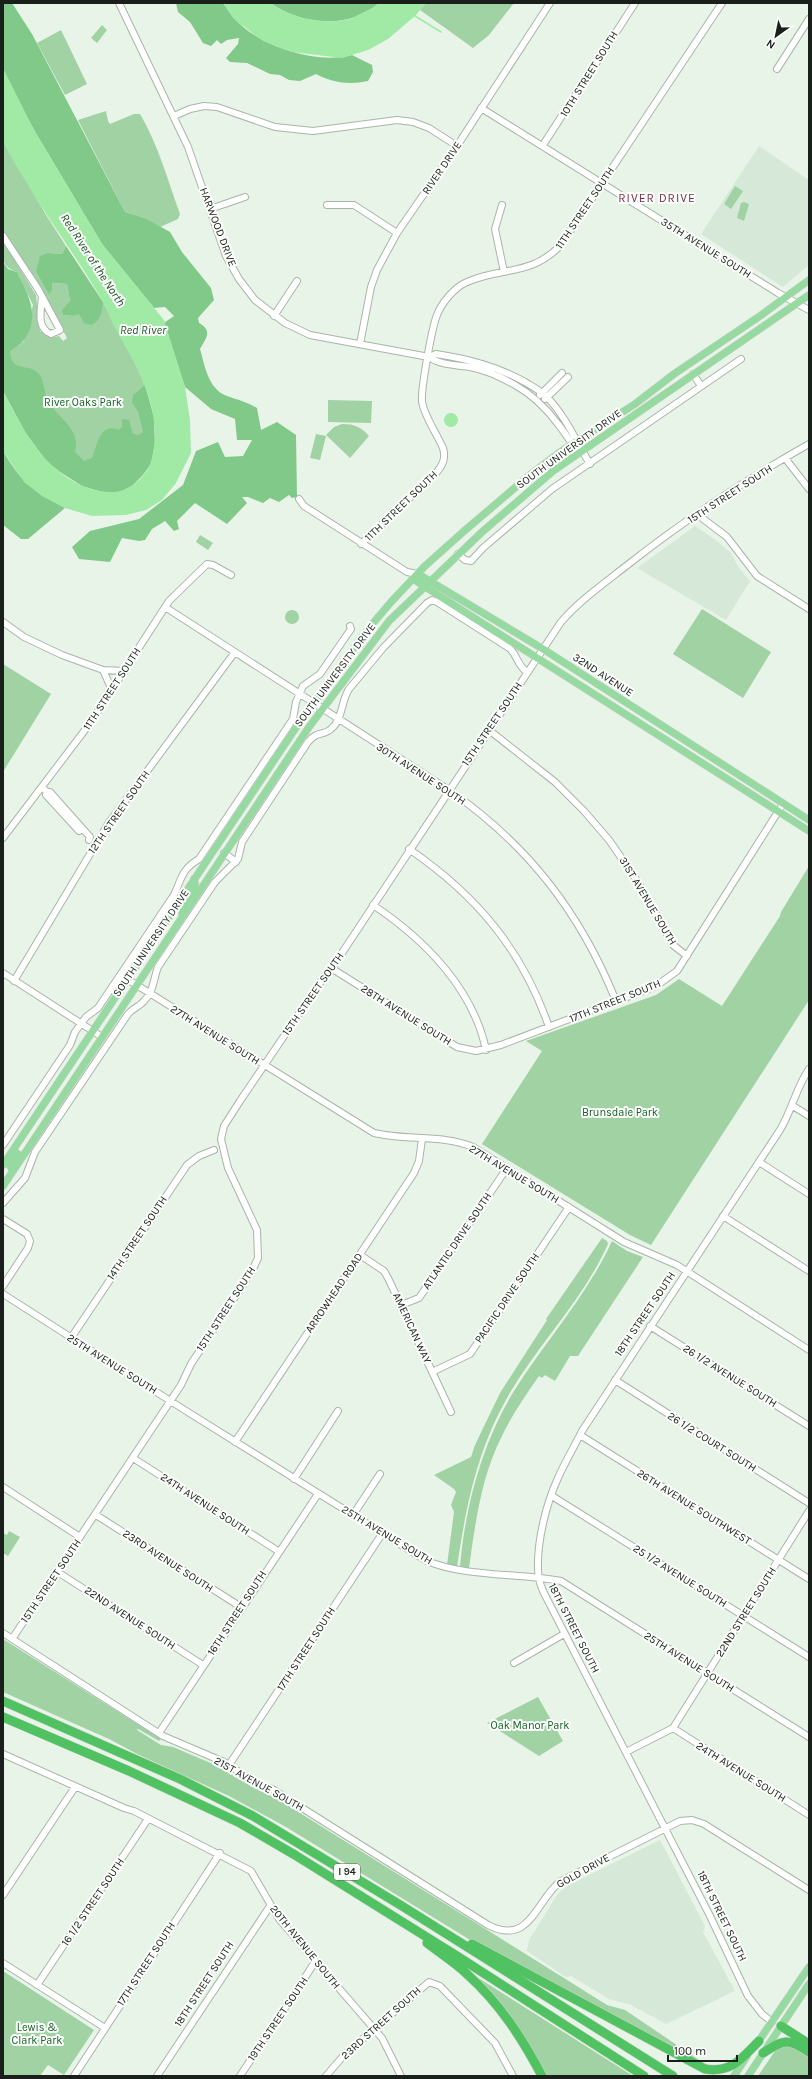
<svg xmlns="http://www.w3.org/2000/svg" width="812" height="2079" font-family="Karla,sans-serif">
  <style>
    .built { fill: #d6e8d7 }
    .green { fill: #a0d2a4 }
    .forest { fill: #81c988 }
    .water { fill: #a0eaa6 }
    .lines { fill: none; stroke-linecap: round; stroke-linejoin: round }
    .stream { stroke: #a0eaa6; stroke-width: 1.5 }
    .minor-casing { stroke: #a9b5a9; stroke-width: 8 }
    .major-casing { stroke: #d1d2d1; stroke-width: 8 }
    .highway-casing { stroke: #d1d2d1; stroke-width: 10 }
    .minor { stroke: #fff; stroke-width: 6 }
    .major { stroke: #97daa1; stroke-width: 7 }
    .highway { stroke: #51c262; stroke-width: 9 }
    .labels { text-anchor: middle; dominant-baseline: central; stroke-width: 4; stroke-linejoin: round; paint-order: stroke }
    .shield { fill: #fcfefc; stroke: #5e625e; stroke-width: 1 }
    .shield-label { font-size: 10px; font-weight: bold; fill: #1b1f1b }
    .street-label { font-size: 11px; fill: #1b1f1b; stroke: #fcfefc }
    .park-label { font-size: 11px; fill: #136124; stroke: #fcfefc }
    .neighbourhood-label { font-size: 12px; letter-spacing: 1px; fill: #722e47; stroke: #fcfefc }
    .water-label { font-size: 12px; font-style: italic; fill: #1e5026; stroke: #fcfefc }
  </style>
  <rect width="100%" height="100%" fill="#e8f4e8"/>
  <path class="built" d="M759,146L809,180V265L783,287L701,234Z
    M695,526L717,541L731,553L739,568L750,581L726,620L637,568Z
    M660,1840L705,1926L703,1932L735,1991L666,2024L631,2005L609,1999L571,1976L566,1977L527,1951L529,1940L557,1895L565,1887Z"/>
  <path class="green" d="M426,3H514L489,35L473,48L420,10Z
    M102,25L107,30L97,43L91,38Z
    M61,30L87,84L65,95L37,43Z
    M106,111L108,121L110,124L134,114H140C158,144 168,181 180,214L178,219L160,227L145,218L125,212L78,120Z
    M3,140L46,215L66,246L62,254L48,253L36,272L49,293L52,283L67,284L70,301L63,315L73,316L103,302L130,352L145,385L154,418L102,492L3,391L10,352L24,341L33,305L17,272C0,266 3,258 3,241L36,295L40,331L51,338L59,336L63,341L67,338L36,280L3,230Z
    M735,186L743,191L731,209L724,204Z
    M744,202L749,204L744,221L737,218L741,203Z
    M328,400L372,401L371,423L328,422Z
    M342,424C355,424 361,427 369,436L350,458L326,435L334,427Z
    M316,434L326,436L320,460L310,458Z
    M200,535L213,543L208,550L196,542Z
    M702,609L771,652L743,698L673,654Z
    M285 617a7 7 0 1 1 14 0a7 7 0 1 1-14 0Z
    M3,664L51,694L3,772Z
    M809,866V1000L651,1245L630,1235L482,1144L542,1051L526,1041L656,995L679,979L722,1006L780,916L781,912Z
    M602,1238L607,1241L608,1244C584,1298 541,1341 511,1391C478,1446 466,1505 457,1567L447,1565L454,1512L451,1505L456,1492L454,1489L434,1475L471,1457L475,1445L500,1393L547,1320L546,1319Z
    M612,1241L627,1251L643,1257L578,1356H570L555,1381L545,1375L542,1378L539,1376C525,1396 511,1416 501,1438C481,1478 475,1525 469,1568L460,1567C465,1507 482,1443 514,1391C546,1340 587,1296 612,1241Z
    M9,1531L20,1537L8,1556L3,1553V1533L7,1535Z
    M3,1639L161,1739L159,1741L138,1729L137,1730L161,1745L173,1747L213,1764L254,1788L276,1798L607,2005L625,2010L708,2066L705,2067L475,1943L286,1827L229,1796L139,1755L109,1739L3,1692Z
    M538,1697L563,1741L539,1756L487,1723Z
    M3,1971L94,2030L64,2075L48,2065L40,2076H3Z
    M477,1977L633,2076H545L475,1979Z
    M785,2044L809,2055V2076H758L775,2051Z"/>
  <path class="forest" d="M3,3H12L32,34L125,212L145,218L170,232L182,252L211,288L214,300L198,318L199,323C213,331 206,338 200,349C205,366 208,389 227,396C238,400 247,402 257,408L261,430L277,422L296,435L297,497L292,498L289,495L279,502L270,498L263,503L248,497H242L247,503L227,524L195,503L177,521L179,529L174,531L165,521L152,529L145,540L139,541L122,538L110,562L79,559L72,547L90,531L139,519L183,485L196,451L218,442L225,457L243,456L252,440H237L235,419L211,409L185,387L164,323L174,316L165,307L154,308L102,244L34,130L6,77L3,68Z
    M176,3H223C227,8 230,14 234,18C258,46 316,65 352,55L372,65L373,72L368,81C350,85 333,83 316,74L300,81L289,80L280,75L270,74L247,63L230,62L226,58L238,44L239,38L227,40L221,44L217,40L211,46L203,43L190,22L178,12Z
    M270,3H379C348,30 302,25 270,3Z
    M66,246L103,302C101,313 102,320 91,325L84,323L79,314L73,316L63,315L62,310L70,301L67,284L52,283V290L49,294L36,272L40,256L48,253L62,254Z
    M3,262L8,269L17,272C28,294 41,317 24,340C20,345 14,348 10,352C12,374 29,362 39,374C44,380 44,392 48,400C57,419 81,427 75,452L84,461L92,458C97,447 99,421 119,430L122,427V419L129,420L133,434L139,435L143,432L138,411L132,403L133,395L145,385L154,418L155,444L151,464L143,475L132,486L120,492H102L82,486L60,472L46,461L25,432L3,391Z
    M3,451C22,483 32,490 65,508L28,539H21L3,525Z"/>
  <path class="water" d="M223,3H270L279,9L302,18L330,22L350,19L374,7L379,3H426L415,16L388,39L368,50L342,58L292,52L263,41L234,19Z
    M3,68L34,130L102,244L164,320L185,387L190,420L191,453L176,483L162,500L146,510L126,515L92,516L65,508L42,496L24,482L3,451V391C24,431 45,474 91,489C103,492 115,494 126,489C138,483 149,472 152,458C164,407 135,365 112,322C109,316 106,308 103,302C81,263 54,228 31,190C25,179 5,150 3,139C0,121 3,88 3,68Z
    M444 420a7 7 0 1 1 14 0a7 7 0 1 1-14 0Z"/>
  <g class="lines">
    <path class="stream" d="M415,16L441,32"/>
    <g class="minor-casing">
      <path id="minor" d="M119,3L188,147L226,256L239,279L255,300L285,323L310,335L429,357C440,365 456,365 470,367C486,370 501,377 515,385C533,395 546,408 558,424C567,435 569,443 582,451
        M777,69L809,19
        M481,108L778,293L809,310
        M174,116L190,109L204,106L217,107L275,127L313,131L397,120L413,122L429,128L457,146
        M543,145L635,3
        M327,205H354L397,233
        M502,205L495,229L504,272
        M210,209L245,197
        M3,236L38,289L60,330L51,334C36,328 41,310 42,297
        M274,316L297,281
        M360,344L371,287L377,270L397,233L457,146L550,3
        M429,357L436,354C468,359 496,366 525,382C533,387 541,391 547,397C566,417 576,441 590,464
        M693,374L701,386
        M540,395L562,373
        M545,399L568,377
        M785,458L809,489
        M299,499L304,506L407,572L418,574
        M698,515L727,537L757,576L809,609
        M361,544L436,473C443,465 446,458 443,448C438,436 423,414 422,401C421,388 432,327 437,315C442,302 455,287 467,282C503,266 530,277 561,245L722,3
        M458,554L465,560L471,561L483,548L552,489L741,359
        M165,607L449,790C528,845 580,912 616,1001
        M3,622L24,637L62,655L103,670L125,671
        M103,670L112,690
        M489,730L555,782L584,811L609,840L638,882L673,945L687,956
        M42,787L47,792H50L90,837L89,840
        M47,792L46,795L79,831
        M3,838L91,722L169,601L207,564L213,565L231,575
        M409,849C476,895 522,949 549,1027
        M224,853L236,862
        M373,905C424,939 473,988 486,1050
        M331,968L457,1047L476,1051L501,1045L656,986L677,971L783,804
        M3,973L102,1037
        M127,979L374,1133C407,1141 442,1134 473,1147L624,1242L677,1265L809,1350
        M14,981L108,824L235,652
        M793,1106L809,1116
        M3,1145L70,1045L75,1032L86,1017L98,1008L174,895C182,878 181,870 199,859L293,719L296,702L303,686L320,674L351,629L350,626
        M759,1162L809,1194
        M3,1203L25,1178L35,1152L128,1014C134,1007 139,1007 143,1002C154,992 153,980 158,967L215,882L238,859L242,842L308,742C318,730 324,736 331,729C343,719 341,701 349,689L383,648L427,603L432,600L437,602L509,648C518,655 516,664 527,672
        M723,1216L809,1271
        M3,1219L27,1234L30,1241L28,1248L3,1286
        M360,1255L384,1271L388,1278L451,1412
        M3,1294L183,1409L427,1561C466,1577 518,1573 561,1581L809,1737
        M401,1305L419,1298L507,1168
        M650,1326L809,1426
        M71,1338L187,1165L199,1156L214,1150
        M432,1372L470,1354L569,1207
        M615,1380L809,1503
        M580,1435L809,1579
        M235,1442L414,1173L419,1161L422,1139
        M133,1458L278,1551
        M294,1479L338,1411
        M3,1487L80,1537
        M552,1496L809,1657
        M96,1515L241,1607
        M353,1515L380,1474
        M56,1571L203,1665
        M3,1633L163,1736L224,1762L258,1784L272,1789L488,1925C531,1947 536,1899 561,1881L680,1821L692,1820L704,1824L809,1890
        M12,1639L181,1385L191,1364L252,1271L258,1258L257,1230L228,1168L221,1139L224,1126L240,1101L326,974L336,962L561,622C581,599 606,582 630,563C686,519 747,479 809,444
        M514,1663L564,1634
        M673,1728L809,1815
        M159,1733L318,1494
        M626,1752L673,1728L809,1511
        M3,1754L124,1808L134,1811L251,1871L279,1919L382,2038L401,2076
        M229,1765L382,1534
        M3,1895L75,1787
        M3,1963L105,2028
        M37,1985L148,1819
        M772,2022L762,2014L748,1996L709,1914L547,1599C542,1590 538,1581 538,1570C537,1541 546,1504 558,1478C565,1462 574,1447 582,1431L780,1130C792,1110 796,1088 809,1069
        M74,2076L220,1853
        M157,2076L270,1906
        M240,2076L315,1962
        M326,2076L344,2055L429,1982L440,1986L495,2043L513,2076"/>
    </g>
    <g class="major-casing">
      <path id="major" d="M418,574L543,649L809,820
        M413,579L809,831
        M182,914C184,902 199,890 194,879
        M3,1165L293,732L363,635L391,602L425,566L463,532L531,474L563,450L635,404L674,374L760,316L809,280
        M13,1171L10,1166L17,1153
        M3,1186L309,727L389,621L482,532L553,471L809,295
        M756,2045L809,1967
        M734,2076L747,2056
        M748,2076L809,1984"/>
    </g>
    <g class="highway-casing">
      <path id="highway" d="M3,1701L180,1779L253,1816L402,1906L673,2076
        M3,1717L129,1771L240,1823L295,1855L457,1956L644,2076
        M427,1943C440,1953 456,1963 468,1975C500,2004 522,2038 542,2076
        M472,1944L705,2069C732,2073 741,2059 759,2041
        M781,2026L809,2044
        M763,2053C784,2039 788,2038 809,2052"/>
    </g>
    <use href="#minor" class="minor"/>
    <use href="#major" class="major"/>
    <use href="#highway" class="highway"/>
  </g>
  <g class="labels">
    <rect class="shield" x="334" y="1864" width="26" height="16" rx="3"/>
    <g class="shield-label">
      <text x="347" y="1872">I 94</text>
    </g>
    <g class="street-label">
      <text transform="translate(589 74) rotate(-58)">10TH STREET SOUTH</text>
      <text transform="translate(442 168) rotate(-56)">RIVER DRIVE</text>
      <text transform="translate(585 208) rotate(-56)">11TH STREET SOUTH</text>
      <text transform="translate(218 227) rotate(69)">HARWOOD DRIVE</text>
      <text transform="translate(706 248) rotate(32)">35TH AVENUE SOUTH</text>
      <text transform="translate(569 449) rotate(-36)">SOUTH UNIVERSITY DRIVE</text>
      <text transform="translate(730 494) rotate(-33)">15TH STREET SOUTH</text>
      <text transform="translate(401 506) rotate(-44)">11TH STREET SOUTH</text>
      <text transform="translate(335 675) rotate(-53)">SOUTH UNIVERSITY DRIVE</text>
      <text transform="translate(603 675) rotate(33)">32ND AVENUE</text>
      <text transform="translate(112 689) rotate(-57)">11TH STREET SOUTH</text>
      <text transform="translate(492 724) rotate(-56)">15TH STREET SOUTH</text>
      <text transform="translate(421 774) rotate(33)">30TH AVENUE SOUTH</text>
      <text transform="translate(119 812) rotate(-55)">12TH STREET SOUTH</text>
      <text transform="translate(648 901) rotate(59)">31ST AVENUE SOUTH</text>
      <text transform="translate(151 943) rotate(-56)">SOUTH UNIVERSITY DRIVE</text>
      <text transform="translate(313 994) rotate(-55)">15TH STREET SOUTH</text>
      <text transform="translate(615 1001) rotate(-22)">17TH STREET SOUTH</text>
      <text transform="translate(406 1015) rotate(32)">28TH AVENUE SOUTH</text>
      <text transform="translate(215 1035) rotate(32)">27TH AVENUE SOUTH</text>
      <text transform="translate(514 1174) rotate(31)">27TH AVENUE SOUTH</text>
      <text transform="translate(137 1238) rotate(-56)">14TH STREET SOUTH</text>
      <text transform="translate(457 1241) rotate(-56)">ATLANTIC DRIVE SOUTH</text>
      <text transform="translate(334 1293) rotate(-56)">ARROWHEAD ROAD</text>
      <text transform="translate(507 1298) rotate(-56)">PACIFIC DRIVE SOUTH</text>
      <text transform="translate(226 1309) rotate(-57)">15TH STREET SOUTH</text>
      <text transform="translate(645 1314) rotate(-56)">18TH STREET SOUTH</text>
      <text transform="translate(412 1328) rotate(65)">AMERICAN WAY</text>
      <text transform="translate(112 1364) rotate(32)">25TH AVENUE SOUTH</text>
      <text transform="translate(730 1376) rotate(32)">26 1/2 AVENUE SOUTH</text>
      <text transform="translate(712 1442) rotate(32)">26 1/2 COURT SOUTH</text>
      <text transform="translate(205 1504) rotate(33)">24TH AVENUE SOUTH</text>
      <text transform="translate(694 1507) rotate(32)">26TH AVENUE SOUTHWEST</text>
      <text transform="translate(387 1535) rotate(31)">25TH AVENUE SOUTH</text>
      <text transform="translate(168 1561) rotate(33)">23RD AVENUE SOUTH</text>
      <text transform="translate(680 1576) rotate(32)">25 1/2 AVENUE SOUTH</text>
      <text transform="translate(51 1581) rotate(-56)">15TH STREET SOUTH</text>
      <text transform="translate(746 1612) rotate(-58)">22ND STREET SOUTH</text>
      <text transform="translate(237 1613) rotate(-57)">16TH STREET SOUTH</text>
      <text transform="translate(130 1618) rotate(33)">22ND AVENUE SOUTH</text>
      <text transform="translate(574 1628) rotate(63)">18TH STREET SOUTH</text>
      <text transform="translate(306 1649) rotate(-57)">17TH STREET SOUTH</text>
      <text transform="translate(689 1662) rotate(32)">25TH AVENUE SOUTH</text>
      <text transform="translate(741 1772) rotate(32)">24TH AVENUE SOUTH</text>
      <text transform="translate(259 1784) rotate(29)">21ST AVENUE SOUTH</text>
      <text transform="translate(583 1871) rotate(-29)">GOLD DRIVE</text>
      <text transform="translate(93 1902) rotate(-56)">16 1/2 STREET SOUTH</text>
      <text transform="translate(722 1916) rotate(64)">18TH STREET SOUTH</text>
      <text transform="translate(305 1947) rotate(51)">20TH AVENUE SOUTH</text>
      <text transform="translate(146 1964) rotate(-57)">17TH STREET SOUTH</text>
      <text transform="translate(204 1984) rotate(-57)">18TH STREET SOUTH</text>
      <text transform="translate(278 2019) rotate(-56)">19TH STREET SOUTH</text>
      <text transform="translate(381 2023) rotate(-42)">23RD STREET SOUTH</text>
    </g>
    <g class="park-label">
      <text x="83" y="402">River Oaks Park</text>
      <text x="620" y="1112">Brunsdale Park</text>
      <text x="530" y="1725">Oak Manor Park</text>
      <text x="37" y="2027">Lewis &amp;<tspan x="37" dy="13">Clark Park</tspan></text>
    </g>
    <g class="neighbourhood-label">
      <text x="657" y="198">RIVER DRIVE</text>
    </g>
    <g class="water-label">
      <text transform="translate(93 260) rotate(57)">Red River of the North</text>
      <text x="143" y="330">Red River</text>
    </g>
  </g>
  <rect width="812" height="2079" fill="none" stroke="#1b1f1b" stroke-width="8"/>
  <g transform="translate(776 36) rotate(213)" stroke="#fcfefc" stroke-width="3" paint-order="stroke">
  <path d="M0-3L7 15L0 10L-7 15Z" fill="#1b1f1b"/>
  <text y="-6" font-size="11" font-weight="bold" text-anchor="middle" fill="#1b1f1b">N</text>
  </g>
  <path d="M668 2055v6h69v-6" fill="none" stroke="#1b1f1b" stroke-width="2"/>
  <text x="674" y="2055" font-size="12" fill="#1b1f1b" stroke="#fcfefc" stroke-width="3" paint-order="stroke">100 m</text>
</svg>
